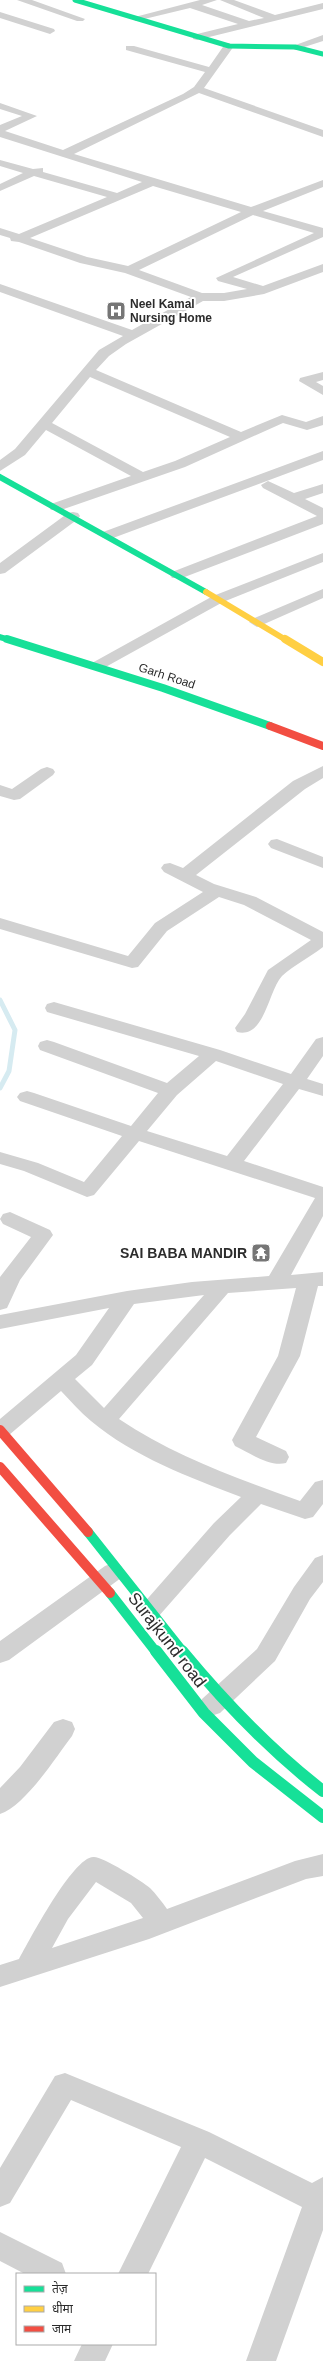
<svg xmlns="http://www.w3.org/2000/svg" width="323" height="2361" font-family="Arial,'Noto Sans Devanagari',sans-serif">
  <style>
    .lines { fill: none; stroke-linecap: round; stroke-linejoin: round }
    .stream { stroke: #d6ebf1; stroke-width: 5 }
    .street { fill: #d1d1d1; fill-rule: evenodd }
    .fast-far4 { stroke: #16e098; stroke-width: 5 }
    .fast-far3 { stroke: #16e098; stroke-width: 6 }
    .fast-far2 { stroke: #16e098; stroke-width: 8 }
    .fast-far1 { stroke: #16e098; stroke-width: 10 }
    .fast { stroke: #16e098; stroke-width: 12 }
    .slow-far1 { stroke: #ffcf43; stroke-width: 6 }
    .slow { stroke: #ffcf43; stroke-width: 8 }
    .jam-far1 { stroke: #f24e42; stroke-width: 8 }
    .jam { stroke: #f24e42; stroke-width: 10 }
    .labels { text-anchor: middle; dominant-baseline: central; stroke-width: 4; stroke-linejoin: round; paint-order: stroke }
    .far-poi-label { font-size: 12px; font-weight: bold; fill: #2c2c2c; stroke: #fff; text-anchor: start }
    .far-street-label { font-size: 12px; fill: #2c2c2c; stroke: #fff }
    .poi-label { font-size: 14px; font-weight: bold; fill: #2c2c2c; stroke: #fff; text-anchor: end }
    .near-street-label { font-size: 17px; fill: #2c2c2c; stroke: #fff }
  </style>
  <rect width="100%" height="100%" fill="#fff"/>
  <g class="lines">
    <path class="stream" d="M0,1000L15,1030L9,1071L0,1088"/>
    <path class="street" d="M17,0H32L85,19L83,21H77Z
      M200,0H217L202,5L249,21L264,18L220,0H234L275,15L323,3V9L197,40L193,39V35L238,24L190,8L136,21L131,18Z
      M0,12L54,29L55,31L50,34L0,18Z
      M323,35V41L295,50L290,47Z
      M229,43L234,46L204,88L323,130V137L199,93L74,154L251,207L323,180V187L263,211L323,228V237L233,277L263,286L323,264V272L264,294L224,301H203L126,344L109,356L96,370L241,432L282,415L306,422L323,416V425L307,430L283,423L185,467L61,510H51L49,507L51,504L131,476L46,430L25,455L0,471V460L15,449L99,350L123,336L0,292V284L132,330L191,297L125,273L80,263L19,242L11,241L10,238L0,235V228L19,234L107,197L34,176L0,191V184L23,173L0,166V160L33,169L43,168V172L117,193L142,182L0,137V125L22,116L0,109V103L37,116L5,131L63,150L183,94L194,87L205,72L126,50V46H134L209,67L225,44ZM153,186L241,212L128,266L87,257L30,238ZM253,215L314,233L216,278L218,281L247,289L224,293H202L139,270ZM90,377L230,437L175,461L143,472L52,423Z
      M323,372V380L316,382L323,386V395L299,381L300,378Z
      M323,451V460L113,538H103L101,535L103,532Z
      M268,481L294,493L323,484V493L305,499L323,508V524L182,578H172L170,575L172,572L317,516L263,488L261,485Z
      M73,512L78,513L80,516L78,519L5,573L0,574V563L68,513Z
      M323,553V562L223,602L102,669H92L89,666L92,663L213,596Z
      M323,589V598L262,625L257,627L249,622L252,619Z
      M323,766V778L305,789L196,875L214,884L256,897L323,932V947C310,957 294,965 282,976C268,991 265,1039 237,1032L235,1028L245,1014L268,970L311,940L244,905L219,897L167,931L138,967L132,968L0,929V918L128,956L155,923L203,892L164,872L161,868L164,864L170,863L183,868L293,781Z
      M47,767L53,769L55,772L53,775L20,799L14,800L0,796V785L12,789L41,769Z
      M277,839L323,857V868L271,848L268,844L271,840Z
      M54,1002L220,1050L291,1074L316,1039L323,1037V1056L307,1079L323,1084V1096L299,1089L244,1161L323,1187V1216L291,1275L323,1272V1286H318L300,1356L256,1437L286,1451L289,1457L286,1463C269,1467 250,1453 235,1446L232,1440L278,1356L296,1288L228,1293L119,1419C174,1456 238,1479 300,1501L315,1482L323,1480V1504L313,1517L305,1519L261,1504L230,1535L158,1617L150,1620L142,1617L138,1611L142,1605L214,1523L241,1497C189,1477 134,1457 91,1421C80,1412 71,1401 61,1391L9,1435L0,1437V1419L76,1355L109,1308L0,1329V1315L127,1291L192,1282L269,1276L315,1198L139,1141L94,1195L87,1197L24,1171L0,1164V1152L38,1163L84,1182L122,1136L20,1101L17,1097L20,1093L27,1091L34,1093L131,1126L158,1093L40,1050L38,1046L40,1042L47,1040L54,1042L167,1083L199,1056L47,1012L45,1008L47,1004ZM216,1061L283,1084L227,1156L147,1131L177,1095ZM204,1295L104,1408L75,1379L92,1365L134,1304Z
      M10,1212L50,1230L53,1235L20,1280L7,1308L0,1310V1277L31,1237L3,1224L0,1219L3,1214Z
      M323,1555V1582L310,1599L275,1661L220,1713L211,1716L202,1713L199,1706L202,1699L257,1649L294,1587L315,1558Z
      M113,1563L121,1566L125,1572L121,1578L9,1660L0,1663V1641L105,1566Z
      M63,1719L72,1722L75,1729L72,1736C56,1757 25,1806 0,1814V1788L20,1767L54,1722Z
      M323,1854V1876L306,1879L149,1939L0,1987V1965L19,1959C29,1941 74,1855 94,1857C103,1857 142,1881 150,1888C156,1894 162,1902 167,1909L295,1861ZM96,1882L131,1903L143,1918L52,1948L68,1919Z
      M65,2073L209,2132L312,2183L323,2177V2230L276,2361H246L302,2207L205,2158L148,2274H118L181,2147L71,2100L10,2203L0,2207V2168L55,2076Z
      M0,2232L62,2263L66,2274H25L0,2261Z
      M82,2344H113L105,2361H74Z"/>
    <path class="fast-far4" d="M75,0L229,46L295,47L323,54"/>
    <path class="fast-far3" d="M0,477L206,592
      M0,637L10,640"/>
    <path class="fast-far2" d="M7,639L163,688L270,726"/>
    <path class="fast-far1" d="M88,1532L183,1652
      M110,1593L156,1652"/>
    <path class="fast" d="M156,1651L204,1713L253,1762L323,1817
      M182,1651C225,1703 270,1750 323,1791"/>
    <path class="slow-far1" d="M206,592L286,640"/>
    <path class="slow" d="M285,639L323,662"/>
    <path class="jam-far1" d="M270,726L323,746"/>
    <path class="jam" d="M0,1430L88,1532
      M0,1467L110,1593"/>
  </g>
  <defs>
    <g id="hospital-square" transform="scale(1)"><rect x="-9" y="-9" width="18" height="18" rx="4" fill="#767676" stroke="#fff"/><path d="M-5-5h3v3.5h4V-5h3V5h-3V1.5h-4V5h-3Z" fill="#fff"/></g>
    <g id="temple-square" transform="scale(1)"><rect x="-9" y="-9" width="18" height="18" rx="4" fill="#767676" stroke="#fff"/><path d="M0-6L5-2H3V0L6.5 2.5H4V6H1.5V3h-3V6H-4V2.5H-6.5L-3 0V-2H-5Z" fill="#fff"/></g>
  </defs>
  <g fill-rule="evenodd">
    <use href="#hospital-square" x="116" y="311"/>
    <use href="#temple-square" x="261" y="1253"/>
  </g>
  <g class="labels">
    <g class="far-poi-label">
      <text x="130" y="304">Neel Kamal<tspan x="130" dy="14">Nursing Home</tspan></text>
    </g>
    <g class="far-street-label">
      <text transform="translate(167 676) rotate(18)">Garh Road</text>
    </g>
    <g class="poi-label">
      <text x="247" y="1253">SAI BABA MANDIR</text>
    </g>
    <g class="near-street-label">
      <text transform="translate(167 1640) rotate(52)">Surajkund road</text>
    </g>
  </g>
  <rect x="16" y="2273" width="140" height="72" fill="#ffffff" stroke="#ababab"/>
  <rect x="24" y="2286" width="20" height="6" fill="#16e098" stroke="#ababab"/>
  <text x="52" y="2293" font-size="12" fill="#2c2c2c">तेज़</text>
  <rect x="24" y="2306" width="20" height="6" fill="#ffcf43" stroke="#ababab"/>
  <text x="52" y="2313" font-size="12" fill="#2c2c2c">धीमा</text>
  <rect x="24" y="2326" width="20" height="6" fill="#f24e42" stroke="#ababab"/>
  <text x="52" y="2333" font-size="12" fill="#2c2c2c">जाम</text>
</svg>
